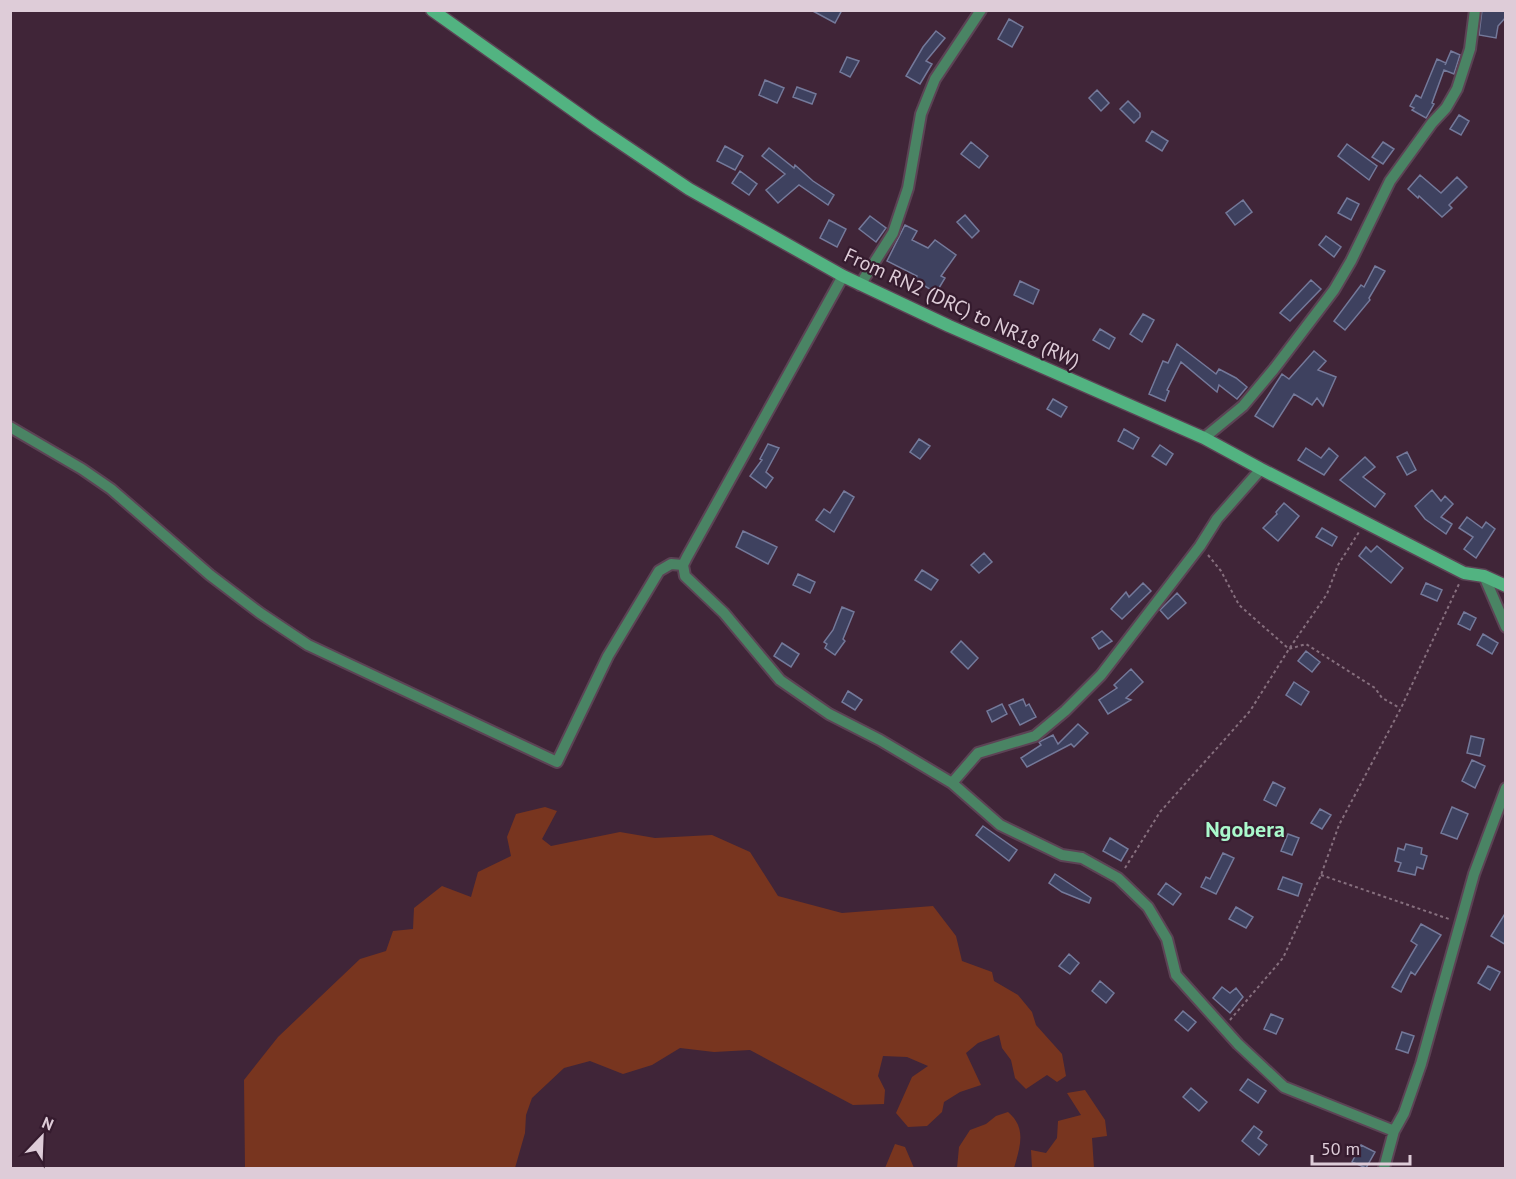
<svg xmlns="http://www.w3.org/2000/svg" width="1516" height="1179" font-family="'PT Sans',sans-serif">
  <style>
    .green { fill: #78351f }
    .building { fill: #3e415f; stroke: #74799a; stroke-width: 1.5 }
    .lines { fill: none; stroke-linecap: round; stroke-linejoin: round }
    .minor-casing { stroke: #5c4355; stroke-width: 14 }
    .secondary-casing { stroke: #5c4355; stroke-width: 15 }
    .path { stroke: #866f7e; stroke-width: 2; stroke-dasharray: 3 3; stroke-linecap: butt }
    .minor { stroke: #4a8464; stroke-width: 10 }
    .secondary { stroke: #52b381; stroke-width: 12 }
    .labels { text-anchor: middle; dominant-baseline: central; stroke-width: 4.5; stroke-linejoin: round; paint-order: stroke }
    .street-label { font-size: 20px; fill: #deccd8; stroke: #351b2e }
    .quarter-label { font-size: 22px; font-weight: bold; fill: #aaf9cc; stroke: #351b2e }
  </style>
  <rect width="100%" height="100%" fill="#402538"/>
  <path class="green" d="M545,807L557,811L542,839L551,846L620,832L655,838L712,835L750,852L778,896L842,913L933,906L956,936L962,961L992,972L994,981L1018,995L1032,1012L1036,1025L1062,1054L1066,1076L1057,1082L1047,1075L1026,1089L1015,1078L1011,1060L1002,1048L999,1035L978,1043L966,1053L981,1085L960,1092L944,1102L942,1112L927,1126L908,1127L896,1113L912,1077L928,1066L907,1057L883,1056L878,1076L885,1090L884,1104L853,1105L750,1050L714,1052L680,1048L652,1065L623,1074L590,1061L564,1068L532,1098L526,1115L525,1133L515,1168H245L244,1080L278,1037L360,959L386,951L393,931L413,929L414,908L442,886L471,897L478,872L511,856L507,837L516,814Z
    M1085,1090L1105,1120L1107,1136L1092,1138L1094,1168H1032L1031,1150L1046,1153L1057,1138L1058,1121L1081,1115L1067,1093Z
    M1008,1112C1027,1128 1020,1147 1014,1168H1015H957L959,1147L970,1130L986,1124L996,1116Z
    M895,1144L905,1147L914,1168H885Z"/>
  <path class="building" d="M811,10H842L835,23Z
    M1482,10H1506V17L1498,26L1496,38L1479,35Z
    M1009,19L1023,27L1012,47L998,39Z
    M936,31L945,38L926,61L932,64L920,84L906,76L923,47Z
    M1451,51L1460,55L1454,74L1444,70L1432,103L1434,104L1426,118L1412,110L1414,108L1410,106L1416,95L1421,98L1437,59L1446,63L1445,65Z
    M847,57L859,61L850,77L840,72Z
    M765,80L784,88L777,103L759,95Z
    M797,87L816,94L812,104L793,97Z
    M1097,90L1109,103L1101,111L1089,98Z
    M1128,101L1140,113V117L1134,123L1120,109Z
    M1459,115L1469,121L1461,135L1450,129Z
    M1152,131L1168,141L1162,151L1146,141Z
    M971,142L988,156L979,168L961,154Z
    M1383,142L1394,149L1383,164L1372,157Z
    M1347,144L1377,166L1369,180L1338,156Z
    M725,146L743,156L735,170L717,161Z
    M769,148L794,168L795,165L813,181L834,195L828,205L799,185L778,203L766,190L785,174L762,156Z
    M740,171L757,184L749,195L732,183Z
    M1420,175L1441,193L1457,177L1467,187L1449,205L1452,208L1442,217L1419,196L1418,198L1408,189Z
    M1347,198L1359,204L1351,220L1338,213Z
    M1243,200L1252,212L1235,225L1226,213Z
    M965,215L979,231L972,238L957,222Z
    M870,216L886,228L876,242L859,229Z
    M829,220L846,229L837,247L820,238Z
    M905,225L917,231L912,240L928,248L935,240L956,255L941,276L945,278L936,293L915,280L917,276L887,261Z
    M1326,236L1341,247L1334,257L1319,245Z
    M1375,266L1385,271L1369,298L1370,300L1345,330L1334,321L1361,285L1364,287Z
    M1311,280L1321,289L1290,321L1280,313Z
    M1020,281L1039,290L1033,304L1014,295Z
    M1143,314L1154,320L1142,342L1130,334Z
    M1100,329L1115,338L1109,349L1093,340Z
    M1177,344L1216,374L1219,369L1236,378L1247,387L1237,399L1219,385L1217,392L1181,362L1167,390L1169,391L1165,401L1149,394L1163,361L1168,363Z
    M1314,351L1326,361L1318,370L1336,377L1323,406L1317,398L1312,405L1294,394L1273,427L1255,416L1282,374L1289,379Z
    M1053,399L1067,407L1061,417L1047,409Z
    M1124,429L1139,438L1133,449L1118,441Z
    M919,439L930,446L920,459L910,452Z
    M768,444L779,448L766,472L773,478L766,488L750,476L762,460L760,459Z
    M1160,445L1173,454L1166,465L1152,456Z
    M1306,448L1321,458L1329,448L1338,456L1324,475L1298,460Z
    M1407,452L1416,470L1407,475L1397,457Z
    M1365,457L1375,467L1363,477L1385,494L1375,507L1340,480Z
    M1432,490L1441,501L1445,496L1453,504L1441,517L1452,524L1446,534L1425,519L1415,506Z
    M844,491L854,497L834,532L816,520L824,509L830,513Z
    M1284,503L1299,516L1278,541L1263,528L1277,514L1276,512Z
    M1467,517L1482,528L1486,522L1495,529L1476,558L1464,549L1473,537L1459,528Z
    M1322,528L1337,537L1332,546L1316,537Z
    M743,531L777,547L768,564L736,547Z
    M1377,546L1403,568L1391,583L1359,556L1366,547L1371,552Z
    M984,553L992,562L979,573L971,565Z
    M922,570L938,580L931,590L915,580Z
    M798,574L815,582L810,593L793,585Z
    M1143,583L1151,591L1122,619L1111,609L1126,592L1129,597Z
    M1426,583L1442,590L1437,601L1421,594Z
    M1177,593L1186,603L1168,619L1160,610Z
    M842,607L854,612L843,639L845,641L835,655L825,648L827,644L824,642L833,630Z
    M1464,612L1476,618L1470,630L1458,624Z
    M1102,631L1112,641L1099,649L1092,638Z
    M1483,634L1498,643L1492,654L1477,645Z
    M961,641L978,658L968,669L951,652Z
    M782,643L799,654L791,667L774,656Z
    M1306,651L1320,662L1312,672L1298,661Z
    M1131,669L1143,682L1126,698L1131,700L1108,714L1099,700L1117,688L1114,685Z
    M1294,682L1309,692L1301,705L1286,695Z
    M848,691L862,700L855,710L842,702Z
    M1023,699L1026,706L1029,704L1036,717L1020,725L1009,705Z
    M1002,704L1007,714L992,722L987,711Z
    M1078,724L1088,733L1074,747L1071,744L1027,767L1021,758L1041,745L1039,742L1053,735L1058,744Z
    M1471,736L1484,739L1480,756L1467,753Z
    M1472,760L1485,766L1475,788L1462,781Z
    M1273,782L1285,788L1276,806L1264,800Z
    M1452,807L1468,814L1457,839L1441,833Z
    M1320,809L1331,815L1322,829L1311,823Z
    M983,826L1017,850L1009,861L976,835Z
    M1288,834L1299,838L1292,855L1281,851Z
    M1110,838L1128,849L1121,861L1103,851Z
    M1406,844L1422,848L1421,854L1427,856L1423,869L1417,867L1415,875L1398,871L1401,863L1395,861L1398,848L1404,850Z
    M1223,853L1234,858L1216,894L1201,887L1206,877L1210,879Z
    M1055,874L1091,898L1089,903L1062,892L1049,883Z
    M1283,877L1302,884L1298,896L1278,889Z
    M1166,883L1181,894L1173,905L1158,894Z
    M1236,907L1253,917L1246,928L1229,919Z
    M1506,912V945L1491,936Z
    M1421,924L1441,935L1415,975L1411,972L1401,992L1392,987L1417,945L1411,941Z
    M1069,954L1079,963L1070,974L1059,966Z
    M1488,966L1500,972L1490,990L1478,983Z
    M1100,981L1114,993L1106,1003L1092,991Z
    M1222,987L1230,993L1236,988L1243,997L1230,1013L1213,998Z
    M1183,1011L1196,1022L1188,1031L1175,1020Z
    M1271,1014L1283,1019L1276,1034L1264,1029Z
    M1402,1032L1414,1036L1408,1053L1396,1049Z
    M1248,1079L1266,1091L1258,1103L1240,1090Z
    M1191,1088L1207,1102L1199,1111L1183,1097Z
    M1254,1126L1262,1132L1258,1138L1267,1145L1259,1155L1242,1141Z
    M1361,1145L1375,1152L1366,1168L1352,1162Z"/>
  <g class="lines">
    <g class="minor-casing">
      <path id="minor" d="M843,276L687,557L683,565L685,576L724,613L780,680L829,714L880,740L952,783L1000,825L1062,855L1082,858L1118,878L1148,907L1167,939L1176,975L1238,1044L1284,1087L1394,1131
        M860,285L893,233L908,188L921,114L935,79L981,10
        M10,427L82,469L111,489L210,575L260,613L308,645L557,762L608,656L659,571L671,564L683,565
        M1204,438L1243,406L1274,369L1334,290L1351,261L1390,181L1432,123L1446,108L1457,89L1470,49L1475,10
        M1484,576L1506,627
        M952,783L978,753L1035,736L1065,711L1101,675L1200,546L1217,519L1261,469
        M1384,1168L1394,1131L1404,1113L1421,1064L1474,874L1506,788"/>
    </g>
    <g class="secondary-casing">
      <path id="secondary" d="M432,10L597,127L689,189L843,276L949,326L1204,438L1261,469L1464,573L1484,576L1506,586"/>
    </g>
    <path class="path" d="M1208,555L1221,571L1239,605L1289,649L1306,644L1375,688L1382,698L1400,708
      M1125,868L1160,812L1250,711L1289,649L1327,594L1338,565L1359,532
      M1321,875L1449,919
      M1230,1020L1283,958L1321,875L1339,825L1401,708L1459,584"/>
    <use href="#minor" class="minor"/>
    <use href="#secondary" class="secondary"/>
  </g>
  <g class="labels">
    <g class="street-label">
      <text transform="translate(962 308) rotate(25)">From RN2 (DRC) to NR18 (RW)</text>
    </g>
    <g class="quarter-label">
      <text x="1245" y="829">Ngobera</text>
    </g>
  </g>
  <rect width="1516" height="1179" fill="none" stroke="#deccd8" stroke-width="24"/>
  <g transform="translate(42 1137) rotate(23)" stroke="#351b2e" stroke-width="4.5" paint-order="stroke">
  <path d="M0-4.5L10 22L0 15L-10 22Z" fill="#deccd8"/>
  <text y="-9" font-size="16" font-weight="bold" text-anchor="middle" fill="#deccd8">N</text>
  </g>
  <path d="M1312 1155v9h98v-9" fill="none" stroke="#deccd8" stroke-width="3"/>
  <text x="1321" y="1155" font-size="18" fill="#deccd8" stroke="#351b2e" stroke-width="4.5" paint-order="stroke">50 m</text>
</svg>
